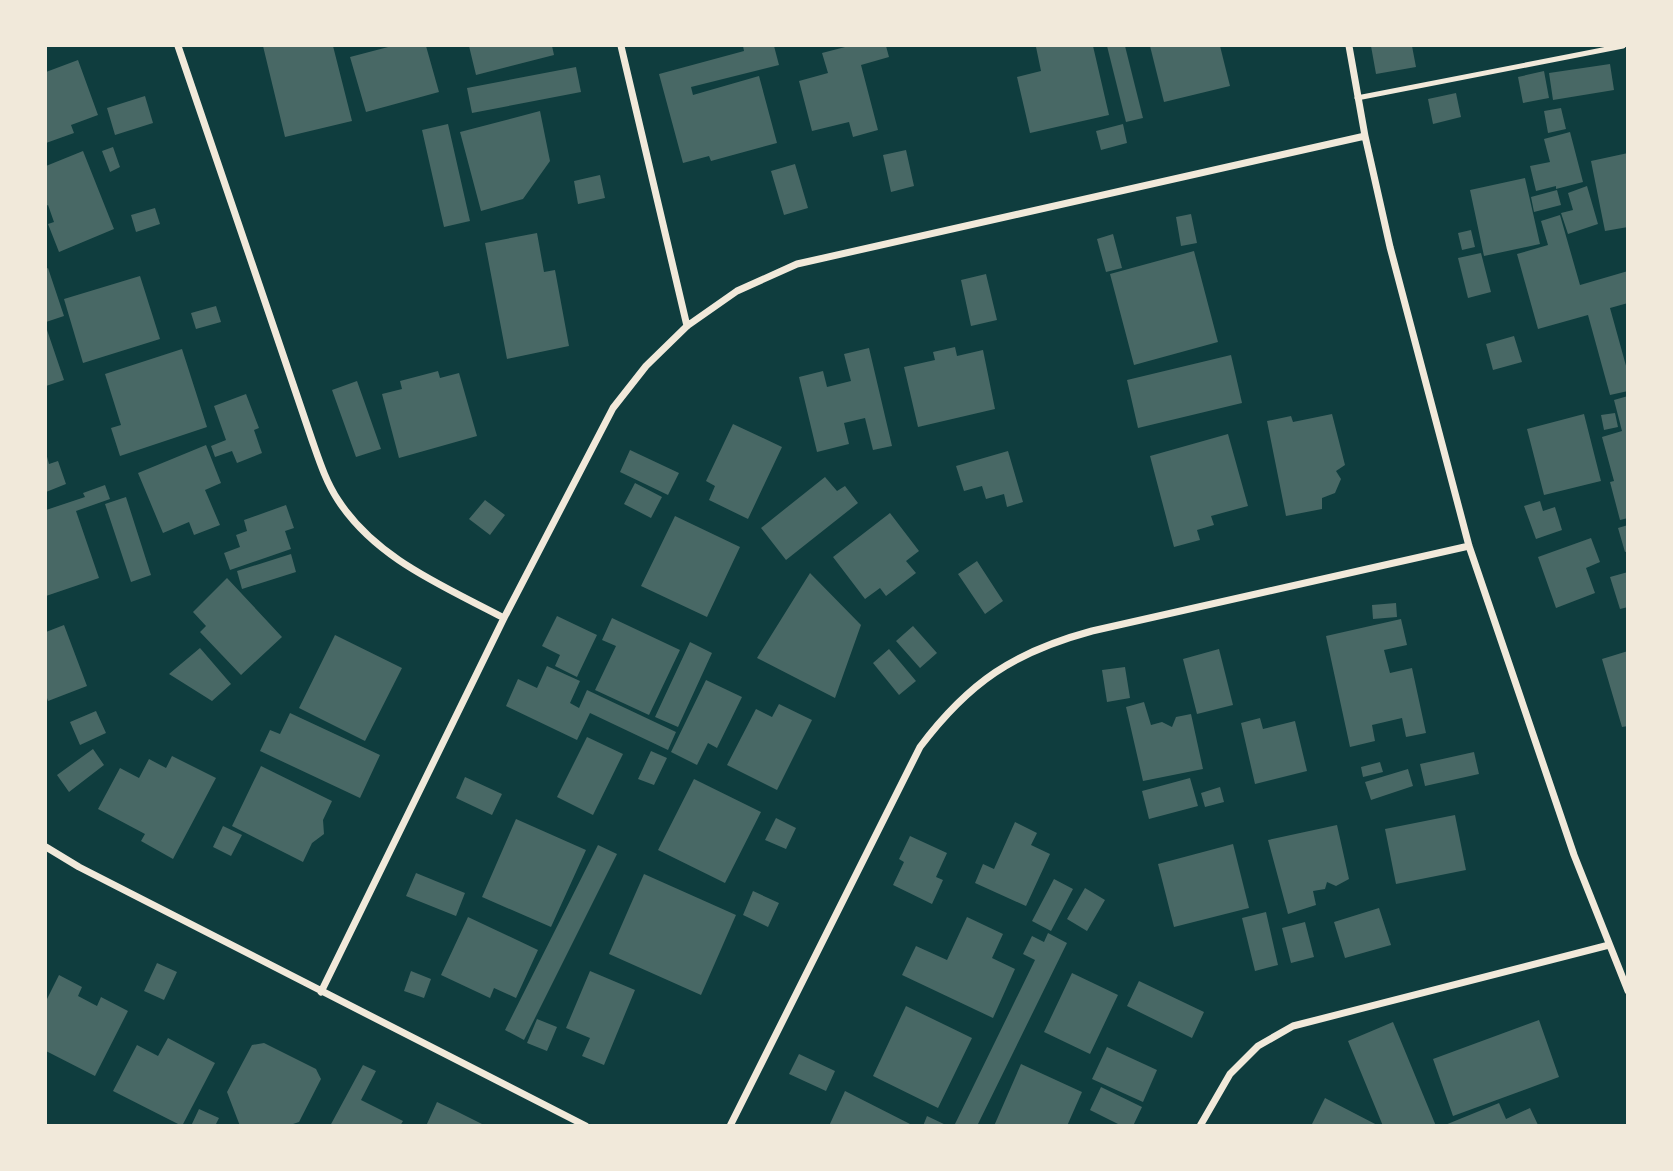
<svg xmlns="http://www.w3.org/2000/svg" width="1673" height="1171" font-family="'Sofia Sans Condensed',sans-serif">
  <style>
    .building { fill: #486865 }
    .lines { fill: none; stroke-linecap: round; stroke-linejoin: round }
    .service { stroke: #f1e9da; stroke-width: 5 }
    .minor { stroke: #f1e9da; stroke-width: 7 }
  </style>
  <rect width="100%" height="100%" fill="#0f3d3e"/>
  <path class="building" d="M263,46H333L352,121L285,137Z
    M392,46H426L439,92L366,112L350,57Z
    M469,46H552L554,55L476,75Z
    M743,46H774L779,65L691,87L693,95L759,76L777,143L711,161L709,156L683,163L659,74L744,51Z
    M849,46H886L889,57L861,65L878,130L853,137L849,122L812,131L799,81L828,73L822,53Z
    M1043,46H1093L1109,115L1030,133L1017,77L1041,71L1036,47Z
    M1107,46H1125L1143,118L1126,122Z
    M1150,46H1220L1230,86L1164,102Z
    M1371,46H1412L1416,67L1376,74Z
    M78,60L98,115L71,125L74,133L46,143V72Z
    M1610,64L1614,90L1553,100L1549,73Z
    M576,67L581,92L472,113L467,88Z
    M1544,71L1549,98L1523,103L1518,77Z
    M1456,93L1461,117L1433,124L1428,99Z
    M145,96L153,123L115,135L107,108Z
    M1561,108L1566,129L1548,133L1544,111Z
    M540,111L550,161L523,199L481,211L460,132Z
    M448,124L470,221L444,227L422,130Z
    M1123,124L1127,143L1101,150L1096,131Z
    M1570,132L1583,182L1556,189V186L1536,191L1530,166L1550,162L1544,139Z
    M113,147L120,167L110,172L102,151Z
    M906,150L914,186L891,192L883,155Z
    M83,151L114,229L59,252L48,224L54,222L48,205L46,206V166Z
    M1628,153V227L1605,231L1591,161Z
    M795,164L808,208L784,215L771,171Z
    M600,175L605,198L578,204L574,181Z
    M1525,178L1540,244L1484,256L1470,190Z
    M1587,186L1598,224L1568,234L1561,213L1573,210L1568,193Z
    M1557,190L1561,205L1534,212L1531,197Z
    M155,208L160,224L136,232L131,215Z
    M1191,214L1197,243L1181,246L1176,217Z
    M1560,215L1580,285L1628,271V303L1610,308L1628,373V391L1610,395L1588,315L1538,329L1517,254L1548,245L1541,221Z
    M1471,230L1475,247L1462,250L1458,233Z
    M537,233L544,272L555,270L569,346L507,359L485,243Z
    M1113,234L1122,268L1106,272L1097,239Z
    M1194,251L1218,342L1134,365L1110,274Z
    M1481,253L1491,292L1468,298L1458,258Z
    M48,268L64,316L46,322V269Z
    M986,274L997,320L971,326L961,280Z
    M140,276L160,339L83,363L64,299Z
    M216,306L221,322L196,329L191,313Z
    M46,327L64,380L46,386Z
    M1514,336L1522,362L1493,370L1486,344Z
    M955,347L957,356L983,350L995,409L918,427L904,367L935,360L933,352Z
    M869,348L892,446L873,450L865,418L844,423L849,444L817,452L799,377L823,371L827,387L851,381L844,354Z
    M182,349L207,427L120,456L111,428L121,425L105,374Z
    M1231,355L1242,403L1138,428L1127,380Z
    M438,371L440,378L459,373L477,436L399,458L382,394L402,389L400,381Z
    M357,381L381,449L356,457L332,390Z
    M246,394L259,428L254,430L262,453L237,463L232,451L215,457L211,446L226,440L214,406Z
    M1628,396V518L1620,520L1610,482L1614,481L1602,437L1622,431L1614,400Z
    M1615,413L1618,427L1604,430L1601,415Z
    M1332,414L1345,465L1336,471L1341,479L1335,493L1322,498V509L1286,516L1267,421L1291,416L1293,422Z
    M1584,414L1601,481L1544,495L1527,429Z
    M733,424L782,447L748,519L709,500L715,486L706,481Z
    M1228,434L1248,506L1211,516L1214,525L1197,530L1200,540L1174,547L1150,456Z
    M206,445L221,483L205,490L220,525L194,535L189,522L163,533L138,473Z
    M630,450L679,473L668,495L620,472Z
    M1008,451L1023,502L1007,507L1004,494L986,499L982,486L964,491L956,466Z
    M46,453L49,464L58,461L66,484L46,492Z
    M825,477L837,491L845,486L858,503L786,560L761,528Z
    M635,483L662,497L651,518L624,504Z
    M105,485L110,499L76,511L99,578L46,596V510L85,497L83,493Z
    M126,497L151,575L131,582L105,504Z
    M485,500L505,515L490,535L469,519Z
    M1540,501L1543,511L1555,507L1562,530L1536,539L1524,506Z
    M286,505L294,528L285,531L291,549L230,570L224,553L240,547L236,535L247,531L244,520Z
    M890,513L919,551L906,561L916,573L886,596L880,588L865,599L833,557Z
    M675,516L740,547L707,617L641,586Z
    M1628,525V551L1625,552L1618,528Z
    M1591,538L1600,562L1586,568L1595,593L1556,608L1538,557Z
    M291,554L296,572L242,589L237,571Z
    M977,561L1003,601L985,614L958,574Z
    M1628,572V607L1620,609L1610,577Z
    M810,573L861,625L835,698L757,658Z
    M227,578L282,637L241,675L200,632L206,626L193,612Z
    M1396,603L1397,617L1373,619L1372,605Z
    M557,616L597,635L577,677L555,666L560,655L542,646Z
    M612,618L680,650L649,715L595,690L616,646L602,640Z
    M1401,619L1407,645L1384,650L1390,673L1412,668L1426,733L1406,737L1402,718L1372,725L1375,741L1350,747L1326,636Z
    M64,625L87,686L48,701L46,695V632Z
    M913,626L937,653L920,668L896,641Z
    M335,635L402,668L365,741L299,708Z
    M690,642L712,653L678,727L655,717Z
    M200,648L231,684L212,701L169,674Z
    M889,649L916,681L899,695L873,663Z
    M1219,649L1233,705L1197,714L1183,659Z
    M1628,651V726L1622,727L1602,659Z
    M547,666L580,681L570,703L579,708L587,690L676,732L668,750L590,713L577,740L506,706L518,679L537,688Z
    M1125,667L1130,698L1107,702L1102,670Z
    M706,680L742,697L717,748L708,743L697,765L671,752Z
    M1144,702L1151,725L1162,722L1172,727L1176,717L1191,714L1203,769L1143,781L1126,707Z
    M779,704L812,720L777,790L727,765L756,709L772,717Z
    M96,711L106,733L80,745L70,722Z
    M290,713L380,755L360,798L260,751L270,730L280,734Z
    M1260,718L1263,729L1295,721L1307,771L1255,784L1241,723Z
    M587,737L623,754L593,815L557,797Z
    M93,749L104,765L69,792L57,775Z
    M651,751L667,758L654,785L638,779Z
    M1474,752L1479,774L1425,786L1420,764Z
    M172,756L216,778L173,859L141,841L145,834L98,809L120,768L139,778L149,759L166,768Z
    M1380,762L1383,772L1363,777L1361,767Z
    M261,766L332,801L323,820L324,834L312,843L303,862L232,826Z
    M1408,769L1413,786L1371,800L1365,782Z
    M465,777L502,794L492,815L456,798Z
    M1190,778L1198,806L1149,819L1142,791Z
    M694,779L761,812L725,883L658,850Z
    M1220,787L1224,802L1205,807L1201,793Z
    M1455,815L1466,870L1396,884L1385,829Z
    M776,818L796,828L786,849L765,840Z
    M516,819L586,850L551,927L482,897Z
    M1015,822L1037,833L1031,845L1050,854L1026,906L975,883L983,864L994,869Z
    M1337,825L1349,879L1336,886L1327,882L1325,889L1313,891L1316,905L1288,914L1268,840Z
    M223,826L242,835L231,856L213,847Z
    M910,836L947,853L936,877L943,880L932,904L893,885L904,862L899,859Z
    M1233,844L1249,908L1174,927L1158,864Z
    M598,845L617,854L524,1040L505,1030Z
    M416,873L465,893L456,916L406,896Z
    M644,874L736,915L701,995L609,954Z
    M1054,879L1073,889L1051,931L1032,921Z
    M1085,888L1105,900L1087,931L1067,919Z
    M753,891L779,903L768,927L743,915Z
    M1379,908L1391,945L1345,958L1334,922Z
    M1266,912L1278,965L1255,971L1242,918Z
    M468,917L538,950L516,998L494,988L490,998L441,975Z
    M967,917L1003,934L992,958L1015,969L993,1018L902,975L916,946L947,960Z
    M1305,922L1314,957L1291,963L1282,928Z
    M1048,933L1067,943L977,1126H954L1035,960L1023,954L1032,936L1044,942Z
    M157,963L177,972L164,1000L144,991Z
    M411,971L431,979L424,998L404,991Z
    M590,971L635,990L604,1065L582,1056L590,1038L566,1028Z
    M1072,973L1118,995L1090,1054L1044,1032Z
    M59,975L82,987L78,996L97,1006L101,997L128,1011L95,1076L46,1051V1001Z
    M1139,981L1204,1012L1192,1038L1127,1006Z
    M906,1006L972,1038L938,1108L873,1076Z
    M537,1019L557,1027L547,1051L527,1043Z
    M1539,1020L1559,1077L1453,1116L1433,1059Z
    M1393,1022L1436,1126H1383L1348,1041Z
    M168,1038L215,1063L182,1126L113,1091L137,1045L158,1056Z
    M264,1043L316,1069L321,1079L299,1122L287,1126H240L227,1092L252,1045Z
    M1107,1047L1157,1070L1143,1102L1092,1079Z
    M799,1054L835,1071L826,1091L789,1074Z
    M1021,1064L1082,1092L1067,1126H994Z
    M363,1065L376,1071L361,1100L403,1121L400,1126H330Z
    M1101,1087L1142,1107L1133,1126H1122L1090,1110Z
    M845,1091L914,1126H829Z
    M1325,1098L1379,1126H1311Z
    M437,1102L456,1111L486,1126H426Z
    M1499,1103L1506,1119L1530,1108L1538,1125H1445Z
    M199,1109L219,1118L215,1126H191Z
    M927,1116L948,1126H923Z"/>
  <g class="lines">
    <path class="service" d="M1357,98L1623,46"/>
    <path class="minor" d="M178,46L312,440C319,460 326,482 338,500C376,559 444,586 504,618
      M621,46L687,326
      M1349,46L1365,136L1390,247L1469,546L1574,855L1628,991
      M46,847L79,867L586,1126
      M321,992L504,618L613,408L646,366L687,326L737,291L797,264L1365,136
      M730,1126L920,747C969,682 1014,652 1092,631L1469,546
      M1200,1126L1230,1074L1258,1046L1293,1026L1609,945"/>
  </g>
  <rect width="1673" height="1171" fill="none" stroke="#f1e9da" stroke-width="94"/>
</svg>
